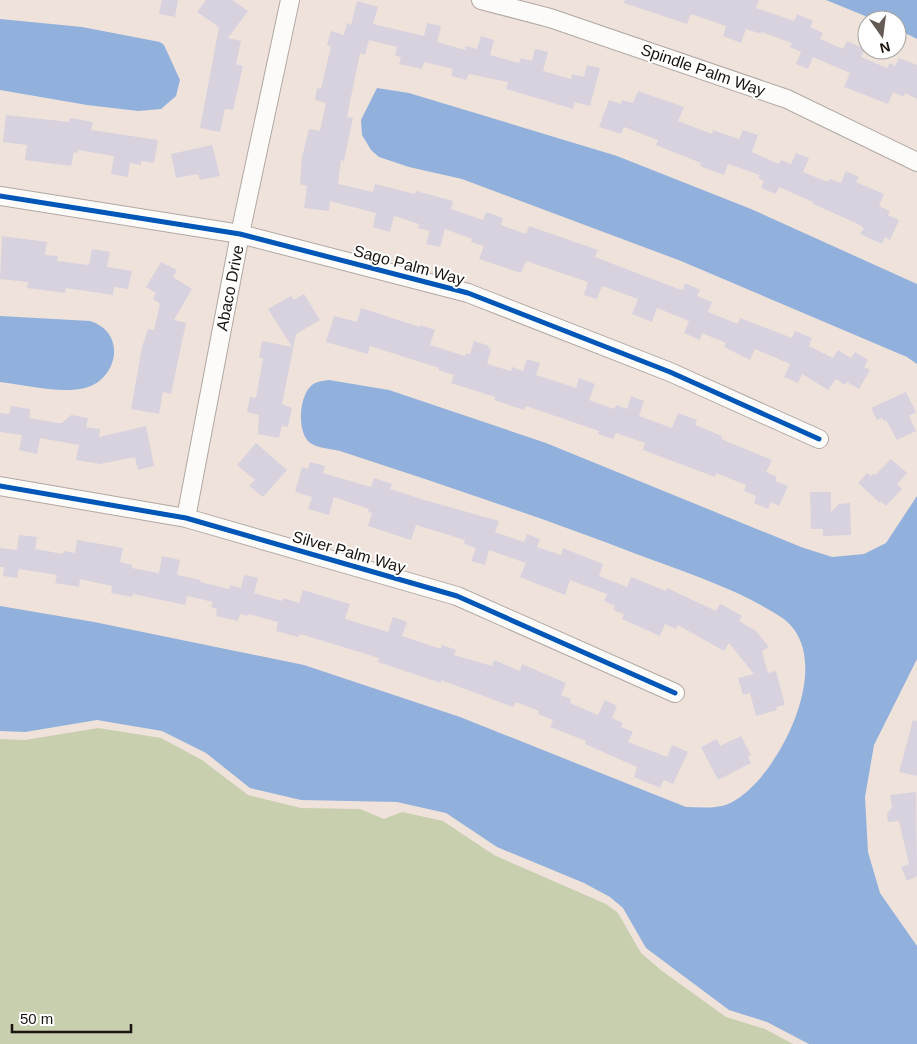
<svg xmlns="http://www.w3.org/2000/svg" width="917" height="1044" font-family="Helvetica,sans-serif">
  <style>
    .green { fill: #c7cfae }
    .water { fill: #91b0dc }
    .building { fill: #d7d2de }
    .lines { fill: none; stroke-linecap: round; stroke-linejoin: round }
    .minor-casing { stroke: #b1a8a2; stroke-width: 20 }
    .minor { stroke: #fcfbfa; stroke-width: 18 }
    .cycleway-casing { stroke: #fff; stroke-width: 8 }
    .cycleway { stroke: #0057b8; stroke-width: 5 }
    .labels { text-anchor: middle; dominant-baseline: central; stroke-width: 4; stroke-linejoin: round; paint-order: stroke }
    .street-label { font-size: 16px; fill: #1a130e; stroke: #fff }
  </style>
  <rect width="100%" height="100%" fill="#eee2db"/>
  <path class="green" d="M98,728L161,738L202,760L248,795L301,808L360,809L384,819L402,812L443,821L494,855L606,904L618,913L641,953L662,971L726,1017L765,1029L793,1044H0V739L25,740Z"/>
  <path class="water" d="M826,0H917V39L897,29V20H875Z
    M0,19L82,27L160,42L164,45L180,80L176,96L161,109L138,111L87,105L0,90Z
    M377,88L409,93L617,156L751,209L917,284V364L907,357L681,261L462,179L409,167L379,157L371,150L362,135L361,120Z
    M0,316L90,321C128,333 117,380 85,388C59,394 26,385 0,382Z
    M329,380L389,390L546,443L801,547L832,557L864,554L886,543L917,496V659L874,745L865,797L868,852L880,893L917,946V1044H809L767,1022L729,1010L646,948L623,908L610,897L584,883L497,847L446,813L397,802L301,800L250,788L206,753L162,731L97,720L25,732L0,731V606L94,622L304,665L460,717L686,807C702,807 720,810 734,801C781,774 839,656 781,617C738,589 687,573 639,555C541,517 440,484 340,451C331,449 316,448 309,442C297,431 299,397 311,386C316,381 323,381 329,380Z"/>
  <path class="building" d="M162,0H178L175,17L159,14Z
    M206,0H232L248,11L228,38L241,41L236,64L243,66L233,110L225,109L220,132L200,128L219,27L197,12Z
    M625,0H759L756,8L794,21L797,14L813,21L810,27L823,33L820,39L843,49L847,41L865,49L861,57L887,68L890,63L895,66L899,58L917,65V99L905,93L904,97L893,92L888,104L844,87L850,73L813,57L808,69L796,64L801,52L790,47L792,43L761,32V34L746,29L741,43L723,36L726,26L691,14L687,24L624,3Z
    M357,1L378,7L373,24L424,36L427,23L441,26L437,42L465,50L466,46L477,49L481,36L494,40L490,55L519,63L521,58L532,61L535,49L548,52L543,71L571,79L572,74L584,77L587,65L600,68L590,106L575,102L573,109L506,89L508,82L469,74L466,80L451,76L453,69L424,62L422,69L399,64L401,57L395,56L397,47L369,40L365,55L360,53L347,117L353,118L344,161L341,160L338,184L373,192L375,184L415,194L416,191L453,201L451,209L483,220L486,212L503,218L501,225L526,234L529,226L598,250L595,257L676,288L683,290L685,283L700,290L697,296L712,302L708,312L738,324L740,318L792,338L795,331L812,338L809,346L833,358L838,350L851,358L855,352L868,360L864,367L870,370L859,389L847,382L845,385L836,379L828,390L802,374L798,383L784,377L790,364L755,349L750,360L724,347L726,343L702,333L700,340L684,333L689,321L657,308L652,322L632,314L638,299L602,286L597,299L584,295L588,282L526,261L521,273L479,259L484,246L471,242L472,239L445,229L440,247L426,244L430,231L418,228L419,224L394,216L390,232L373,227L376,213L330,201L329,211L304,208L307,186L300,184L302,157L309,129L320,131L326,103L315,100L317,88L321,89L331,46L327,45L331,31L344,35L347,23L351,25Z
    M638,91L684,107L678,121L712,134L713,130L739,139L743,130L758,135L752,152L779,164L781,160L791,164L796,153L809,158L803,172L828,182L830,179L841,183L846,171L859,177L856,182L884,194L879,206L890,211L888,215L899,220L890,240L885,237L882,244L860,234L864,228L856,223L813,204V202L779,187L776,194L761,188L764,181L758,178L760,175L728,164L724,175L700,166L701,163L656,145L658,140L624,127L621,134L599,127L609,100L621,104L622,100L633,103Z
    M6,115L69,122L70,118L93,122L91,130L158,140L154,163L141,161V165L130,163L128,177L111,174L114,156L78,150V153L74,152L71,166L25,160L27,145L3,142Z
    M212,145L220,176L200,180L198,174L176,178L171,154Z
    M2,236L47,242L45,255L58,256L57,261L89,265L92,249L110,252L107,267L132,271L128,289L114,287L113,295L66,288L65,293L27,288L28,282L0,279Z
    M161,262L177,270L173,277L192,289L174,320L186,323L171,394L163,392L159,414L131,409L142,347L148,329L154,330L160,304L153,299L156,293L146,287Z
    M304,294L320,320L296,334L282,404L292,408L288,427L282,426L279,438L258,434L259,415L247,412L250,397L256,398L263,358H259L262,341L292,347L268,309L291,296L294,300Z
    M361,308L420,327L421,325L435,330L430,345L465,356L466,353L470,354L474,341L489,346L488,348L491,349L487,364L511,371L512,367L523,371L527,359L540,363L536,375L576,388L579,378L595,384L589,400L614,409L616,405L627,409L631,396L644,401L639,416L672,428L678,413L697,420L695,425L722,436L721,439L772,460L766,472L777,477L775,481L788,486L779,506L771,502L768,509L754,503L756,496L744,491L746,485L716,473L715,477L643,450L645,443L616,433L613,439L598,434L599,431L526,406L524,410L494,400L495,397L451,383L454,375L438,370L439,368L370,346L368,354L326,342L334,316L357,322Z
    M906,392L916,412L909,416L916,431L897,440L886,420L884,421L882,418L877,420L871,408Z
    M11,406L30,409L29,418L58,423H62L71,415L88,418L86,427L100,429L99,437L146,426L154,466L138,470L135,457L100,464L76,460L79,445L40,438L37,454L19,450L22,435L0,432V413L9,414Z
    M256,443L287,470L263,497L249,486L255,480L237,465Z
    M891,459L907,473L897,484L902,489L886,506L881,501L880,503L858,483L867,473L871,476L873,474L875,475Z
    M310,462L325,466L323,473L371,487L374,478L392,484L390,489L421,499L499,521L495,532L524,542L527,534L540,539L537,547L561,555L563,548L603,564L599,576L627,587L631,577L666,591L667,588L716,611L720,604L723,605L742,616L739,621L756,631L769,647L762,651L768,673L776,671L785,705L776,707L777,710L756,716L750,693L743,695L738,678L754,674L729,643L724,651L678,625L676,629L665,624L660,636L622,619L624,614L613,610L615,606L604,601L607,594L570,580L565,595L520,577L526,563L489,550L485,565L471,561L476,548L464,544L465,540L416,525L411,540L368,526L372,513L368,512L369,509L334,497L329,515L308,509L312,497L295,492L302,467L308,469Z
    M810,492H831V512L839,504L850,503L851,535L823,536V529H811Z
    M19,535L37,537L35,549L63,554L64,551L75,553L77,540L123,548L120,562L132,565V568L159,573L162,556L180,560L177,575L201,580L200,582L229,589L230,585L241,588L244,575L258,578L254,593L282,601L283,598L299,603L303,590L350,604L345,619L388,632L393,617L407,622L402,636L441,649L442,645L456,650L454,655L492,666L494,660L520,671L522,664L566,683L561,695L571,699L570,703L598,715L605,700L617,706L612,718L623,723L621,727L633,732L628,742L667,757L672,745L688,752L673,784L664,780L660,788L634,777L637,767L585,744L586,741L550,727L553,720L538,714L539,711L516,702L513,707L441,680V683L378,662L379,658L300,634L298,637L276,631L278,622L249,614L248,616L240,614L238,621L216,616L217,609L211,607L213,602L187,596L185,605L133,594L132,597L111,593L112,586L80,579L79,587L55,583L57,575L19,569L17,578L3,576L4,567H0V548L17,550Z
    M913,720L917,721V776L899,772Z
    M741,736L751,755L748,756L751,763L718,780L701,747L717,739L720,746Z
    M916,792L917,876L907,881L901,867L909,864L899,821L888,822L887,814L892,807L890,795Z"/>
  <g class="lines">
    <g class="minor-casing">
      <path id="minor" d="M481,0L550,18L787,99L917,162
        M0,196L240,234L468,293L670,372L819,439
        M0,486L186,518L457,596L675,693
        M186,518L240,234L290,0"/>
    </g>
    <use href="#minor" class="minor"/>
    <g class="cycleway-casing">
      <path id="cycleway" d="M0,196L240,234L468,293L670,372L819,439
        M0,486L186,518L457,596L675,693"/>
    </g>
    <use href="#cycleway" class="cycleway"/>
  </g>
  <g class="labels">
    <g class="street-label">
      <text transform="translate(703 70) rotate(19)">Spindle Palm Way</text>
      <text transform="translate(409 265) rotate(15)">Sago Palm Way</text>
      <text transform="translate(230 288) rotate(-79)">Abaco Drive</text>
      <text transform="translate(349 552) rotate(16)">Silver Palm Way</text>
    </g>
  </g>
  <g transform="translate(882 35) rotate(166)"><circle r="24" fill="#ffffff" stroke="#a3a19f"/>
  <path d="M0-4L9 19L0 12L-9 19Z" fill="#645b56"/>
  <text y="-8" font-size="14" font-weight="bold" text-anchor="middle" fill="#1a130e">N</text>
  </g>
  <path d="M12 1024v8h119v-8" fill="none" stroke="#1a130e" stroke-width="2.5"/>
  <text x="20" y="1024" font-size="15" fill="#1a130e" stroke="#ffffff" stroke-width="4" paint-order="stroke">50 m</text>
</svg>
